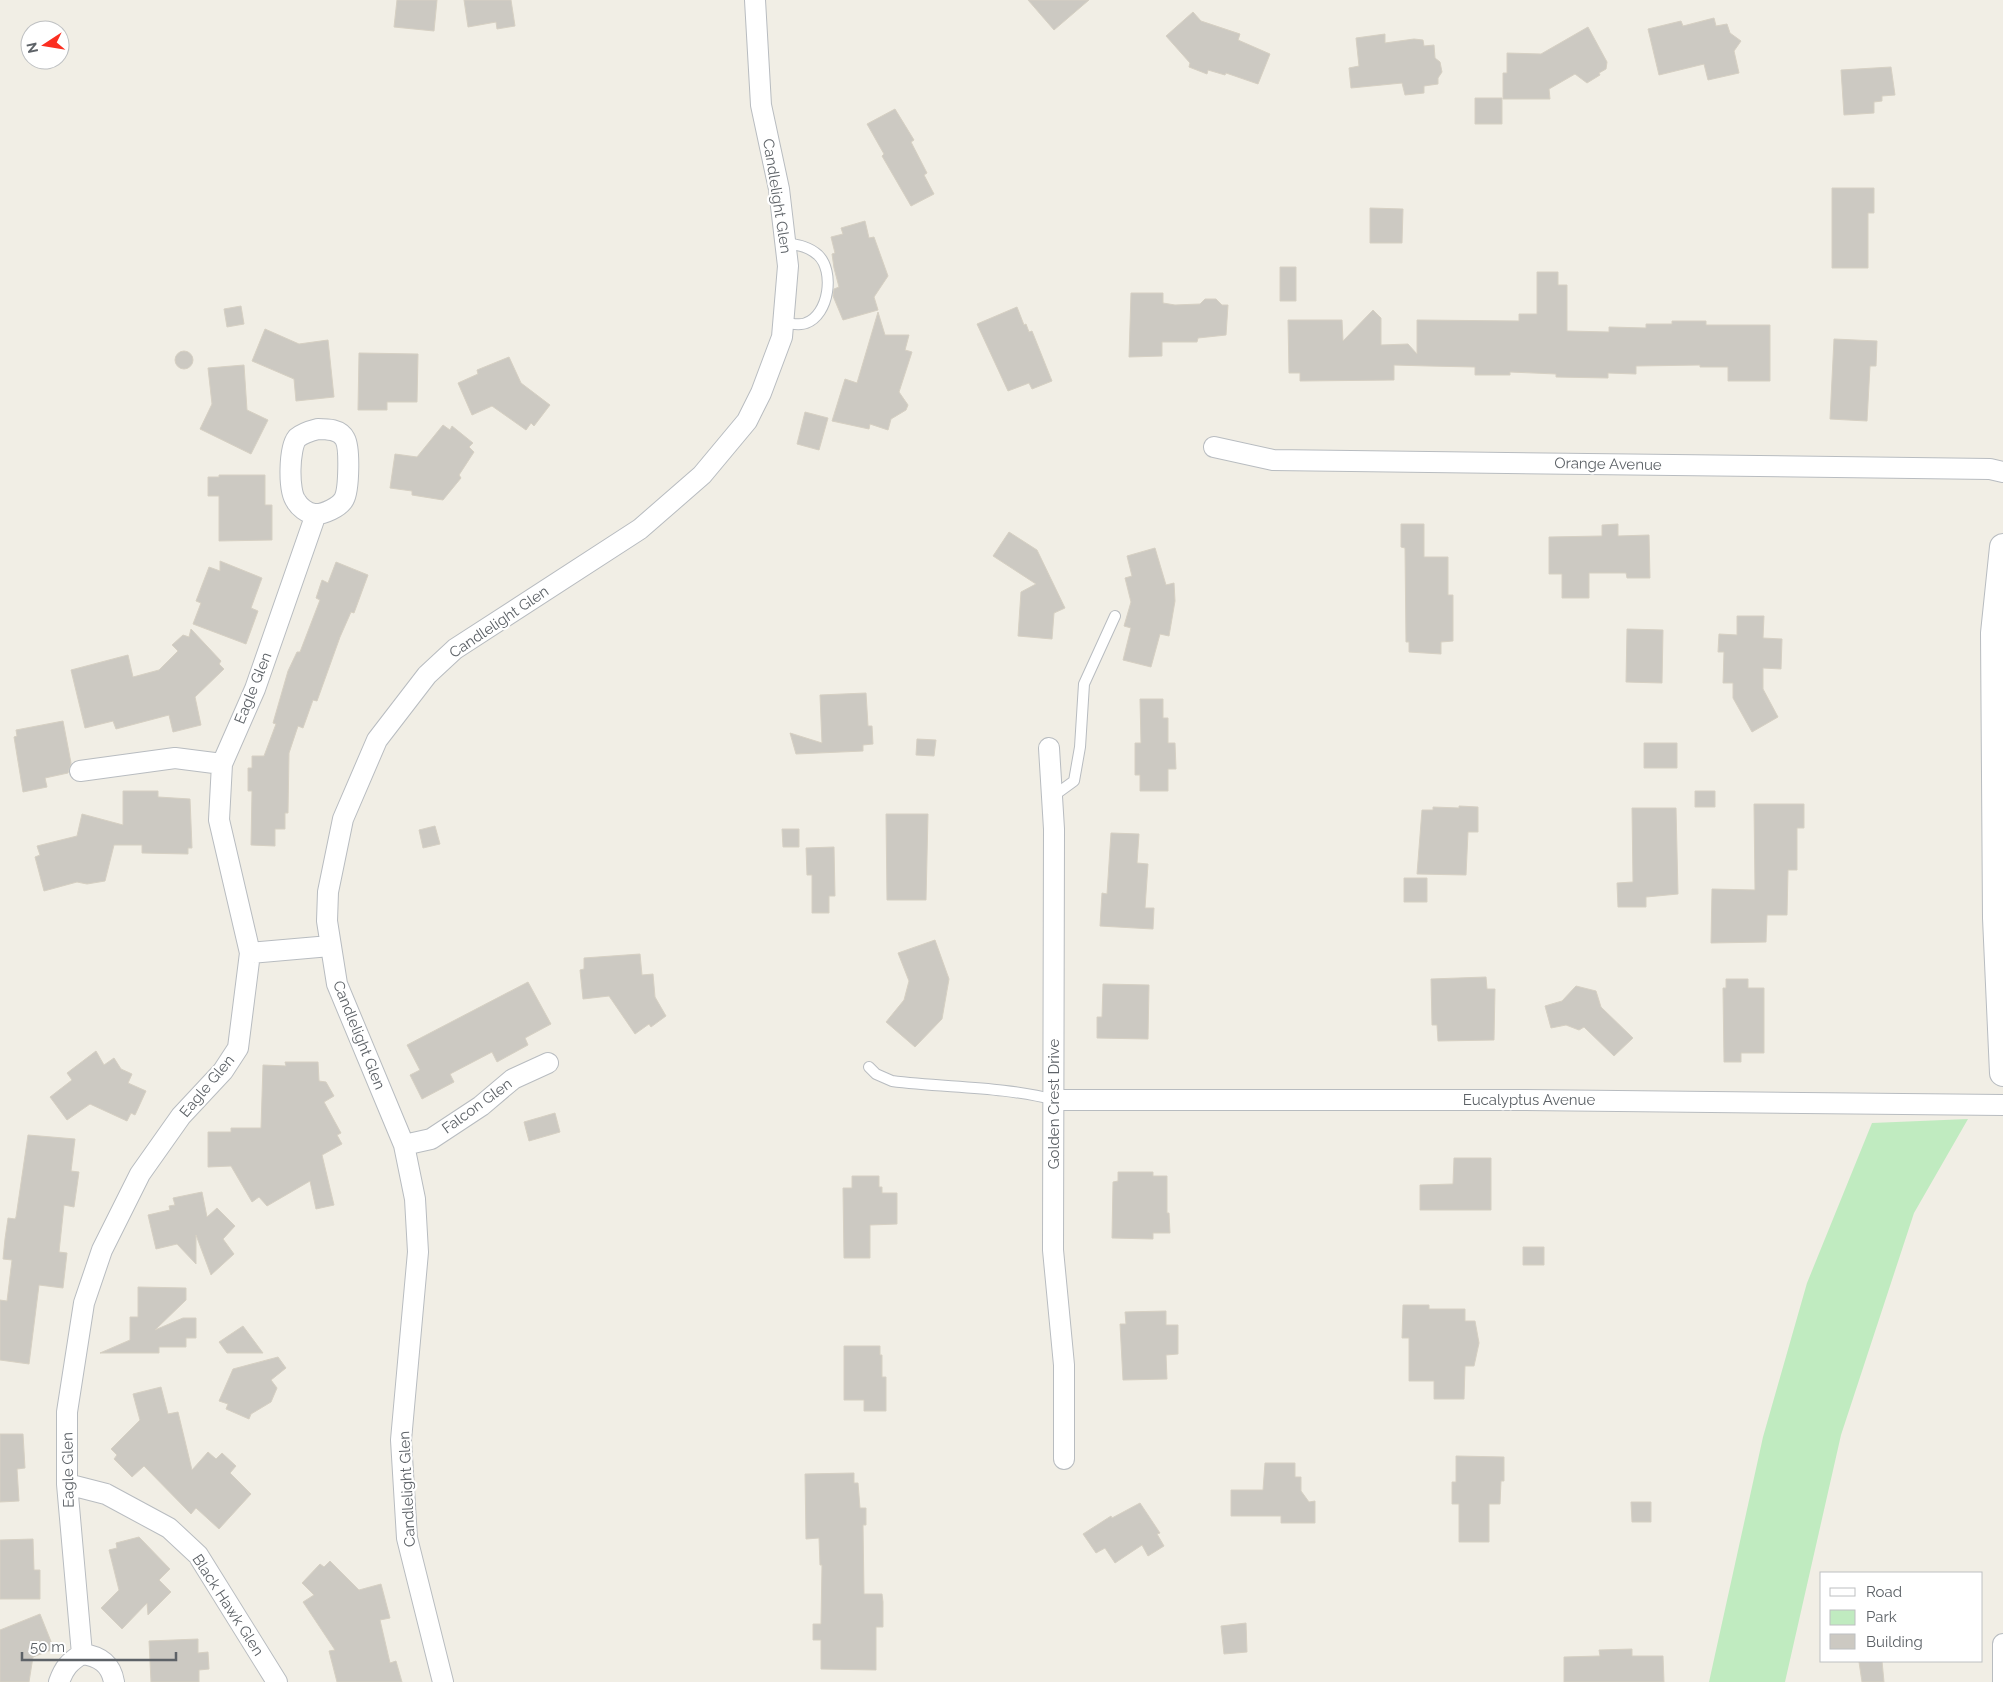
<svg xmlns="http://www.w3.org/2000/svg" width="2003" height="1682" font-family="Raleway,sans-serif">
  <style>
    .green { fill: #c0ebc0 }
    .building { fill: #ccc9c2; stroke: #d6d0c3 }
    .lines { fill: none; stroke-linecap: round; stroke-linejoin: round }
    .service-casing { stroke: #b8bcc0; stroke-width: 12 }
    .minor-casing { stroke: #b8bcc0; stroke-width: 22 }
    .tertiary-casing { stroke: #b8bcc0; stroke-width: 28 }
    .service { stroke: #fff; stroke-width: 10 }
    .minor { stroke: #fff; stroke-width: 20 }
    .tertiary { stroke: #fff; stroke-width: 26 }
    .labels { text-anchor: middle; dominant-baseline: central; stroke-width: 4.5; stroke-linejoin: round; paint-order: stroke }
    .street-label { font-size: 15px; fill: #5d6267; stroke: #fff }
  </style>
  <rect width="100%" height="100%" fill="#f1eee5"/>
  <path class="green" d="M1968,1119L1914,1213L1841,1435L1785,1682H1709L1763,1437L1807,1283L1872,1123Z"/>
  <path class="building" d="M397,0H437L434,31L394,27Z
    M464,0H511L515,26L497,29L496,22L468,27Z
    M1028,0H1089L1054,30Z
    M1193,12L1201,21L1240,34L1238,40L1270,54L1258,84L1226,73L1225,75L1208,70L1207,74L1189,67L1190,63L1166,36Z
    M1714,18L1716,26L1727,24L1730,33L1741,41L1734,51L1739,73L1708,80L1704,64L1659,75L1648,29L1681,21L1683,26Z
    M1588,27L1607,62L1606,69L1599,73L1600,75L1587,83L1575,74L1549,89L1550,99H1503V73H1507V53L1541,54Z
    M1385,34V43L1414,39L1423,40L1424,46L1434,45L1435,58L1440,62L1442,72L1438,78V84L1424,86V93L1405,95L1402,83L1351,88L1349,68L1359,66L1356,38Z
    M1891,67L1895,95L1882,96V101L1874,102V113L1844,115L1841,70Z
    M1475,98H1502V124H1475Z
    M895,109L914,140L911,142L927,173L924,175L934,194L911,206L882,156L884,154L867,124Z
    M1832,188H1874V213H1868V268H1832Z
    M1370,208L1403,209L1402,243H1370Z
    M865,221L869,238L874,237L888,276L874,297L878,310L843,320L833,296L834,289L839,287L834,268L832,254L835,253L831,237L843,234L841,228Z
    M1280,267H1296V301H1280Z
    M1537,272H1558V285H1567V331L1609,332V327L1646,328V324H1672V321H1706V325H1770V381H1728V367H1700V365L1636,366V374L1608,373V378L1556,377V374L1510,372V375H1475V367L1429,366L1394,365V380L1300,381V373H1289L1288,320H1342L1343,341L1373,310L1381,318V345L1408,344L1417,354V320L1519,321V314H1537Z
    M1131,293H1163V303L1175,305L1200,304L1205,299H1216L1222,305H1228L1226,335L1198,338L1197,342H1162V356L1129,357Z
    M241,306L244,324L227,327L224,309Z
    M1017,307L1024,325L1026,324L1029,332L1032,331L1052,381L1032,389L1029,383L1008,391L977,324Z
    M878,312L885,335H909L905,350L912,352L899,392L908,405L906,410L891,419L888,430L870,424L869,429L832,421L845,379L857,383Z
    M265,329L299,344L328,340L334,397L296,401L294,379L252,361Z
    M1834,339L1877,341L1876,366H1870L1867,421L1830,419Z
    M175 360a9 9 0 1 1 18 0a9 9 0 1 1-18 0Z
    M359,353L418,354L417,402H387V410H358Z
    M509,357L521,383L550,405L534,426L531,423L526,430L492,406L472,415L458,383L478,374L477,370Z
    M244,365L247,410L268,420L251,454L200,429L212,404L208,368Z
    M805,412L828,418L819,450L797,444Z
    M443,425L450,430L452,426L473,443L469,447L474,452L459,475L461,478L443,500L412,495V491L390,488L395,454L417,457Z
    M219,475H265V505H272V540L219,541V496H208V477H219Z
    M1401,524H1424V557H1448V595H1453V641L1441,642V654L1409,652V642H1406L1405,548L1401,547Z
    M1618,524V536L1649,535L1650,578H1627L1626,573H1589V598H1562V574H1549V537L1602,536V525Z
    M1009,532L1037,550L1065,608L1054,613L1052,639L1018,636L1021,592L1036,584L993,556Z
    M1155,548L1166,585L1174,583L1175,601L1169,636L1160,634L1151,667L1123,660L1131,628L1124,626L1131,602L1125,578L1132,576L1127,556Z
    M220,561L262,578L251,608L258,611L246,644L193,624L201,603L196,601L209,567L220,571Z
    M336,562L368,575L354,613L351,612L340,637L317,701L313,700L303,728L298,726L289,753L288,813H285V829H275V846L251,845L252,791H248V768H252V756H264L276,724L273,723L288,671L297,652H300L320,600L316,598L322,580L328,583Z
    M1737,616H1764L1763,638L1782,639L1781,669L1763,668V689L1778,717L1752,732L1733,698V683H1723L1724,652H1718L1719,634L1737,635Z
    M191,629L221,661L219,664L224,669L195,697L201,725L173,732L169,715L116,729L113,721L85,728L71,670L128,655L133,677L159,670L178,651L172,645L183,635L189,637Z
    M1627,629L1663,630L1662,683L1626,682Z
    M866,693L868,726H872L873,744L863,745V751L796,754L790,733L822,743L820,695Z
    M1140,699H1163V718H1168V743H1175L1176,769H1168V791H1140V775H1135V743H1141Z
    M63,721L71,763L68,773L45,778L47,787L23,792L14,737L17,736L16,730Z
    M917,739L936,740L934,756L916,755Z
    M1644,743H1677V768H1644Z
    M123,791H158V797L190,799L192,848H188V854L142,853V845H114L105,881L87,884L77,882L44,891L35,857L40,855L37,846L77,836L82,814L123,825Z
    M1695,791H1715V807H1695Z
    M1754,804H1804V828H1797V870H1788L1787,915H1767L1766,942L1711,943L1712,889L1755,890Z
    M1459,806L1478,807V832H1468L1466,875L1417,874L1422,810H1433V807L1459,808Z
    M1632,808H1676L1678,894L1646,897V907H1618L1617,883L1633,882Z
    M886,814H928L926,900H887Z
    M435,826L440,844L423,848L419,830Z
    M782,829H799V847H783Z
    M1111,833L1139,834L1137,863L1148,864L1145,908H1154L1153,929L1100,926L1102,893L1107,894Z
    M834,847L835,896H829V913H812V875H807L806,848Z
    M1404,878H1427V902H1404Z
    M935,940L949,979L942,1019L915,1047L886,1022L904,1000L909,981L898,953Z
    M640,954L642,975L653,974L655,997L666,1016L651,1027L649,1024L635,1034L609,996L583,999L580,970L584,969V958Z
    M1486,977L1487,989H1495L1494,1040L1438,1041L1437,1025H1432L1431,979Z
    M1726,979H1748V988H1764V1053H1741V1062H1724L1723,988H1726Z
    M528,982L551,1024L525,1038L528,1045L497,1062L492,1052L450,1074L454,1082L422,1099L410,1075L420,1070L407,1045Z
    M1103,984L1149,985L1148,1039L1097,1038V1017H1102Z
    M1576,986L1596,991L1601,1007L1633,1038L1614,1056L1584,1027L1579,1030L1566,1025L1551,1028L1545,1006L1562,1001Z
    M96,1051L104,1065L114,1058L121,1069L132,1074L128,1083L146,1091L135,1115L131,1113L127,1121L90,1104L67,1120L50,1097L72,1080L67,1073Z
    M285,1062H318L319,1081L326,1082L334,1096L324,1102L341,1133L337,1135L342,1144L322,1155L334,1205L316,1209L310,1181L267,1206L259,1197L252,1202L231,1166L208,1167V1132H231V1128H261L263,1065L286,1066Z
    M555,1113L560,1132L529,1141L524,1122Z
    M28,1135L75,1139L71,1171L79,1172L74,1207L64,1205L59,1252L67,1253L63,1288L39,1285L29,1364L0,1360V1300L7,1301L12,1260L3,1259L5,1239L8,1218L15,1219L16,1217Z
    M1454,1158H1491V1210H1420V1185L1453,1184Z
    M1118,1172H1153V1176H1167V1213H1169L1170,1233H1153V1239L1112,1238L1113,1182L1118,1181Z
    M852,1176H879V1187H882V1193H897V1224L870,1225V1258H844L843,1188H852Z
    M202,1192L207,1217L217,1208L235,1226L223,1239L234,1254L211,1275L196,1235V1264L177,1244L156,1249L148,1215L170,1210L169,1206L175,1205L173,1198Z
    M1523,1247H1544V1265H1523Z
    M138,1287L186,1288V1300L155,1330L183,1318H196V1338H186V1347H159V1353H100L130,1340V1317H138Z
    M1403,1305H1429V1309H1465V1321H1475L1479,1343L1474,1366H1465L1464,1399H1434V1381H1409V1338H1402Z
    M1166,1311V1325H1178V1354L1166,1355L1167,1379L1123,1380L1120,1324H1126L1125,1312Z
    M243,1326L263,1353H227L219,1342Z
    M844,1346H880V1355H882V1377H886V1411H864V1400H844Z
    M278,1357L286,1368L271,1380L277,1388L271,1402L251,1414L249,1419L226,1409L228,1404L219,1401L233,1369Z
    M161,1387L168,1414L178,1412L192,1470L208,1452L216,1459L222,1453L236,1466L230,1473L251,1494L219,1529L196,1508L191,1514L144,1466L132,1477L114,1459L117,1455L111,1449L140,1420L133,1394Z
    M0,1434H23L25,1468L17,1469L19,1501L0,1502Z
    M1456,1456L1504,1457V1481H1501L1500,1504H1489V1542H1459V1504H1452V1482H1456Z
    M1265,1463H1295V1477H1301V1491L1309,1502L1315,1501V1523H1281V1516H1231V1490H1263Z
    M854,1473V1483H858L860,1508H866V1525H863L864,1594H882L883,1602V1627H876V1670L821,1669V1640H813V1624H821L822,1565H820L819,1538L806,1539L805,1474Z
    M1631,1502H1651V1522H1632Z
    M1140,1503L1160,1533L1157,1534L1164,1546L1148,1556L1142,1545L1115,1563L1105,1548L1096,1553L1083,1534L1111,1516L1112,1518Z
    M139,1537L170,1569L159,1580L171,1592L148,1615L147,1603L122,1629L101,1608L119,1590L109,1550L117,1548L116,1543Z
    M33,1539L34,1570H40V1599H0V1540Z
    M330,1561L359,1590L381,1584L390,1618L380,1620L390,1663L396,1661L402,1682H337L329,1651L335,1650L303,1602L314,1595L302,1583L320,1564L324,1567Z
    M40,1614L54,1649L33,1657L29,1682H0V1630Z
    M1246,1623L1247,1652L1224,1654L1221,1626Z
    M198,1639V1653L208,1652L209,1669L199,1670V1682H151L149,1641Z
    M1632,1649V1656H1663L1664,1682H1564V1657L1600,1656L1599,1650Z
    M1882,1661L1884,1682H1862L1859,1662Z"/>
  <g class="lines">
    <g class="service-casing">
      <path id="service" d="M783,323C790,323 800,326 806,323C829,315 835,271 818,255C808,246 797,245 785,243
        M1052,797L1074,781L1080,747L1084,684L1115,616
        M869,1067L876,1074L892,1081C946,1088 1002,1086 1055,1100"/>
    </g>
    <g class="minor-casing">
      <path id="minor" d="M318,429C327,429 340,429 345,439C350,448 349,490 344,499C340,507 323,515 314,514C307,513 299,507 296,501C288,491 289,448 297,438C303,433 310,431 318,429Z
        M1214,447L1273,460L1990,469L2003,472
        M1049,748L1054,829L1053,1250L1064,1365V1459
        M80,771L175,758L222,764
        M250,953L330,946
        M1055,1100H1525L2003,1105
        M404,1145L431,1139L481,1106L513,1079L548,1063
        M67,1484L106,1494L169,1528L198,1555L277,1682
        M82,1654L67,1484V1412L84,1303L102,1250L140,1174L181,1116L223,1071L238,1048L250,953L219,820L222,764L255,689L316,514
        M59,1682C64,1668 69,1662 82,1654C99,1656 111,1664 114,1682
        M443,1682L407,1538L401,1440L418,1252L415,1199L404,1145L337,984L327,921L328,892L343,819L377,740L427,675L455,649L640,529L702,475L747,421L761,393L782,337L788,266L779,189L761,105L755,0
        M2003,1682V1644"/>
    </g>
    <g class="tertiary-casing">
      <path id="tertiary" d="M2003,547L1994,633L1996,918L2003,1073"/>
    </g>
    <use href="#service" class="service"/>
    <use href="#minor" class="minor"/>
    <use href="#tertiary" class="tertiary"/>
  </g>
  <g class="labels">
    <g class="street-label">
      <text transform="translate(777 196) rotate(81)">Candlelight Glen</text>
      <text transform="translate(1608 464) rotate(1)">Orange Avenue</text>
      <text transform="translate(499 622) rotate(-34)">Candlelight Glen</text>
      <text transform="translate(253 688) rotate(-68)">Eagle Glen</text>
      <text transform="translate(359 1035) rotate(68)">Candlelight Glen</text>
      <text transform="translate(207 1086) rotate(-50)">Eagle Glen</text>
      <text x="1529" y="1100">Eucalyptus Avenue</text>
      <text transform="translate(1054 1104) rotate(-90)">Golden Crest Drive</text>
      <text transform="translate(477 1106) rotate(-36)">Falcon Glen</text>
      <text transform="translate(68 1470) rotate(-91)">Eagle Glen</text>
      <text transform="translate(407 1489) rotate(-93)">Candlelight Glen</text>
      <text transform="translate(228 1605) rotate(57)">Black Hawk Glen</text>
    </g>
  </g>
  <rect x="1820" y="1572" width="162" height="90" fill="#ffffff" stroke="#bec0c2"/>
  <rect x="1830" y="1588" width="25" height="8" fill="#ffffff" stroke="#bec0c2"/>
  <text x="1866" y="1597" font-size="15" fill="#5d6267">Road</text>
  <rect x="1830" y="1610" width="25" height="15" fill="#c0ebc0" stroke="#bec0c2"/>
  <text x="1866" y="1622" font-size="15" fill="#5d6267">Park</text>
  <rect x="1830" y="1634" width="25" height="15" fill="#ccc9c2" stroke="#bec0c2"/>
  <text x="1866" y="1647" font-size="15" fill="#5d6267">Building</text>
  <g transform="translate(45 45) rotate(258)"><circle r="24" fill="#ffffff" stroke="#bec0c2"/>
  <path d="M0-4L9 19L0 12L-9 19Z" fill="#fb2f21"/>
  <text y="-8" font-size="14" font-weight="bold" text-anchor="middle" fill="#5d6267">N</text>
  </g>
  <path d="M22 1652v8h154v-8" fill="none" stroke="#5d6267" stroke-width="2.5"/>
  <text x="30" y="1652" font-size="15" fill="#5d6267" stroke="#ffffff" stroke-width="4" paint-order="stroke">50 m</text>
</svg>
